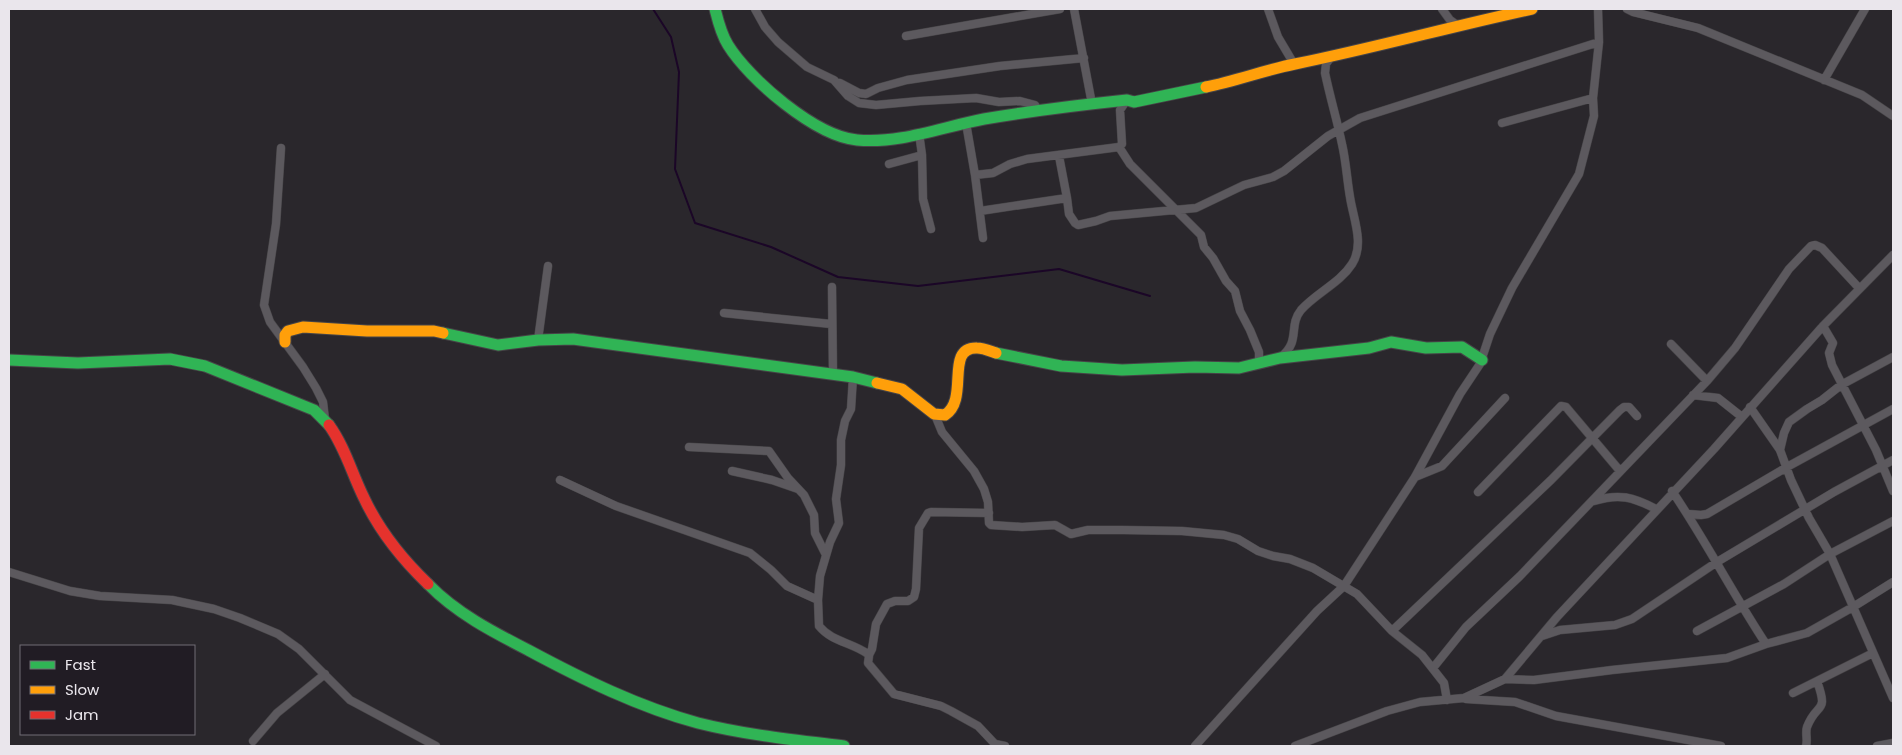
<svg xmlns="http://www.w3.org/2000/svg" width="1902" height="755" font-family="Poppins,sans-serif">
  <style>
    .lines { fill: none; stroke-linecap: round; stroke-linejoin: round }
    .stream { stroke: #1b0627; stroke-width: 2 }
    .street-casing { stroke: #464447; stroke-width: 9 }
    .fast-casing { stroke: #464447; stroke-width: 13 }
    .slow-casing { stroke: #464447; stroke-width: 13 }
    .jam-casing { stroke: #464447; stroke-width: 13 }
    .street { stroke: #5c595e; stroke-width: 8 }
    .fast { stroke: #30b455; stroke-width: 11 }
    .slow { stroke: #ff9f0a; stroke-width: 11 }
    .jam { stroke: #e5322d; stroke-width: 11 }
  </style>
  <rect width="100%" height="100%" fill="#2a272c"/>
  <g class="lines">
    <path class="stream" d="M653,9L671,37L679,72L675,169L695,223L771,247L838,277L918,286L1059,269L1150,296"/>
    <g class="street-casing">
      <path id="street" d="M755,9L765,27L778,42L807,67L834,80L848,96L859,103L876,105L920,101L976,98L999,102L1020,101L1035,105L1038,110
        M1074,9L1092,104
        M1268,9L1278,37L1294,64
        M1442,9L1450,20L1457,25
        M1627,9L1633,12L1698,28L1862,95L1893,116
        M906,36L1060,9
        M1824,80L1865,9
        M840,83L859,93L866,94L878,88L907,80L1000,66L1084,58
        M966,123L975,175L983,238
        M1502,123L1593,98
        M919,133L922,155L923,199L931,229
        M1119,147L1130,164L1201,235L1204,247L1213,258L1226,281L1235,291L1240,311L1250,330L1259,352V360L1257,364
        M281,148L276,224L264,305L270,322L303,367L316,388L323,402L325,419
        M1059,156L1067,198
        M889,164L922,155
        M975,175L993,173L1010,164L1027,159L1119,147L1122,144L1120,110L1127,100
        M980,211L1067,198L1069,214L1075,223L1078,225L1096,221L1110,216L1196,208L1244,185L1273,177L1284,171L1328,136L1360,118L1599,42
        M832,287L833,375
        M724,313L831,324
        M1823,326L1833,343L1829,353L1832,365L1876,450L1893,491
        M538,340L548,266
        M1671,344L1707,381
        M1281,357C1301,341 1288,326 1301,310C1316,293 1340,283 1352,264C1365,244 1353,218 1350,197C1347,180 1346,161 1342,144C1337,120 1330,97 1325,73L1326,64L1331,57
        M853,377L851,409L845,421L841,440V465L836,499L839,523L830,542L820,576L818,600L819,626C832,642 851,642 868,654L869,656L868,663L894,694L941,706L951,711L978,726L995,744L1005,746
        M1693,395L1718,398L1742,417
        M1750,407L1780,450L1791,480L1809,518L1830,554L1893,698
        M935,415L942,432L974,471L984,489L988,502L989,523L991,525L1022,527L1055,525L1071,534L1088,530H1123L1182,531L1224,535L1238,539L1258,551L1273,556L1290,559L1313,568L1357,594L1392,631L1422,655L1444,683L1447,700
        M689,447L769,451L788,478L804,495L814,515L815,533L826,555
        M1780,450L1784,433L1789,422L1807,409L1822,400L1841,385L1893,357
        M732,471L772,480L798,489
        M1415,477L1442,466L1505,398
        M560,480L616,506L750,553L771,570L787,586L818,600
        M1672,491C1706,541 1733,594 1766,644
        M1478,492L1561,406L1566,407L1620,471
        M1594,501C1619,493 1633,497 1656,509
        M1689,514L1701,515L1707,514L1787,467L1893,409
        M9,572L70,591L100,596L172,600L214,609L240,618L278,634L299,649L350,700L436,746
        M1392,631L1551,480L1620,410L1624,407H1629L1637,416
        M1697,631L1784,584L1830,554L1893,521
        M1542,636L1560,630L1615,625L1632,619L1717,562L1834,492L1893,460
        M869,655L872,649L876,624L887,604L895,601H908L914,597L916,589L919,528L928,513L931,512L989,513
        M1433,668L1466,627L1520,576L1707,381L1735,348L1789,269L1811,246L1815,245L1822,248L1859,288
        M1505,679L1557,617L1714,449L1823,326L1893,255
        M1817,681L1873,653
        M1793,693L1817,681C1829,715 1817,701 1807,727C1805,733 1808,740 1806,746
        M1466,699L1515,702L1556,716L1721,746
        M253,741L277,713L325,674
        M1195,746L1317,611L1344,586L1415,477L1460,394L1480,364L1490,334L1512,288L1579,174L1594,116L1593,98L1599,42L1598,9
        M1295,746L1387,711L1420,702L1464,698L1505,679L1534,680L1612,670L1727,658L1766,644L1807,633L1853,607L1893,582
        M1877,746L1893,743"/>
    </g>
    <g class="fast-casing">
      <path id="fast" d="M715,9C718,21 721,34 728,45C749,79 815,136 857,140C900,144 942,127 984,119C1031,111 1079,105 1127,100L1134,102L1206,87
        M443,333L498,345L538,340L573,339L853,377L877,383
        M996,353L1061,366L1122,370L1195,367L1239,368L1280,358L1369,348L1391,342L1426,348L1462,347L1482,360
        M9,360L78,363L170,359L205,366L314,410L329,425
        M428,584C456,613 493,632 528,650C582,679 639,707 698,723C746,735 795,740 844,746"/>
    </g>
    <g class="slow-casing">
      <path id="slow" d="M1206,87C1236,81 1265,70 1295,64C1374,48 1453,26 1532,9
        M285,342V335L288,331L303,327L367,331H434L443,333
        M877,383L902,389L934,414L945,415C970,399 944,347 977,348C983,348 990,351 996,353"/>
    </g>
    <g class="jam-casing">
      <path id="jam" d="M329,425C345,447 352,474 364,498C379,530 402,559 428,584"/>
    </g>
    <use href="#street" class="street"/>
    <use href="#fast" class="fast"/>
    <use href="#slow" class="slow"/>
    <use href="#jam" class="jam"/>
  </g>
  <rect width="1902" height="755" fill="none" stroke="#eae6ec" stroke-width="20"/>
  <rect x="20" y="645" width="175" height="90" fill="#211c24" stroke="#716d74"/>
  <rect x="30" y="661" width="25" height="8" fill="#30b455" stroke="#716d74"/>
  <text x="65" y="670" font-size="15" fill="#eae6ec">Fast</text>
  <rect x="30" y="686" width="25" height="8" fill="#ff9f0a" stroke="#716d74"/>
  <text x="65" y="695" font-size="15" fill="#eae6ec">Slow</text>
  <rect x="30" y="711" width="25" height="8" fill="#e5322d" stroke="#716d74"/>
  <text x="65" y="720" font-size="15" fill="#eae6ec">Jam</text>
</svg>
